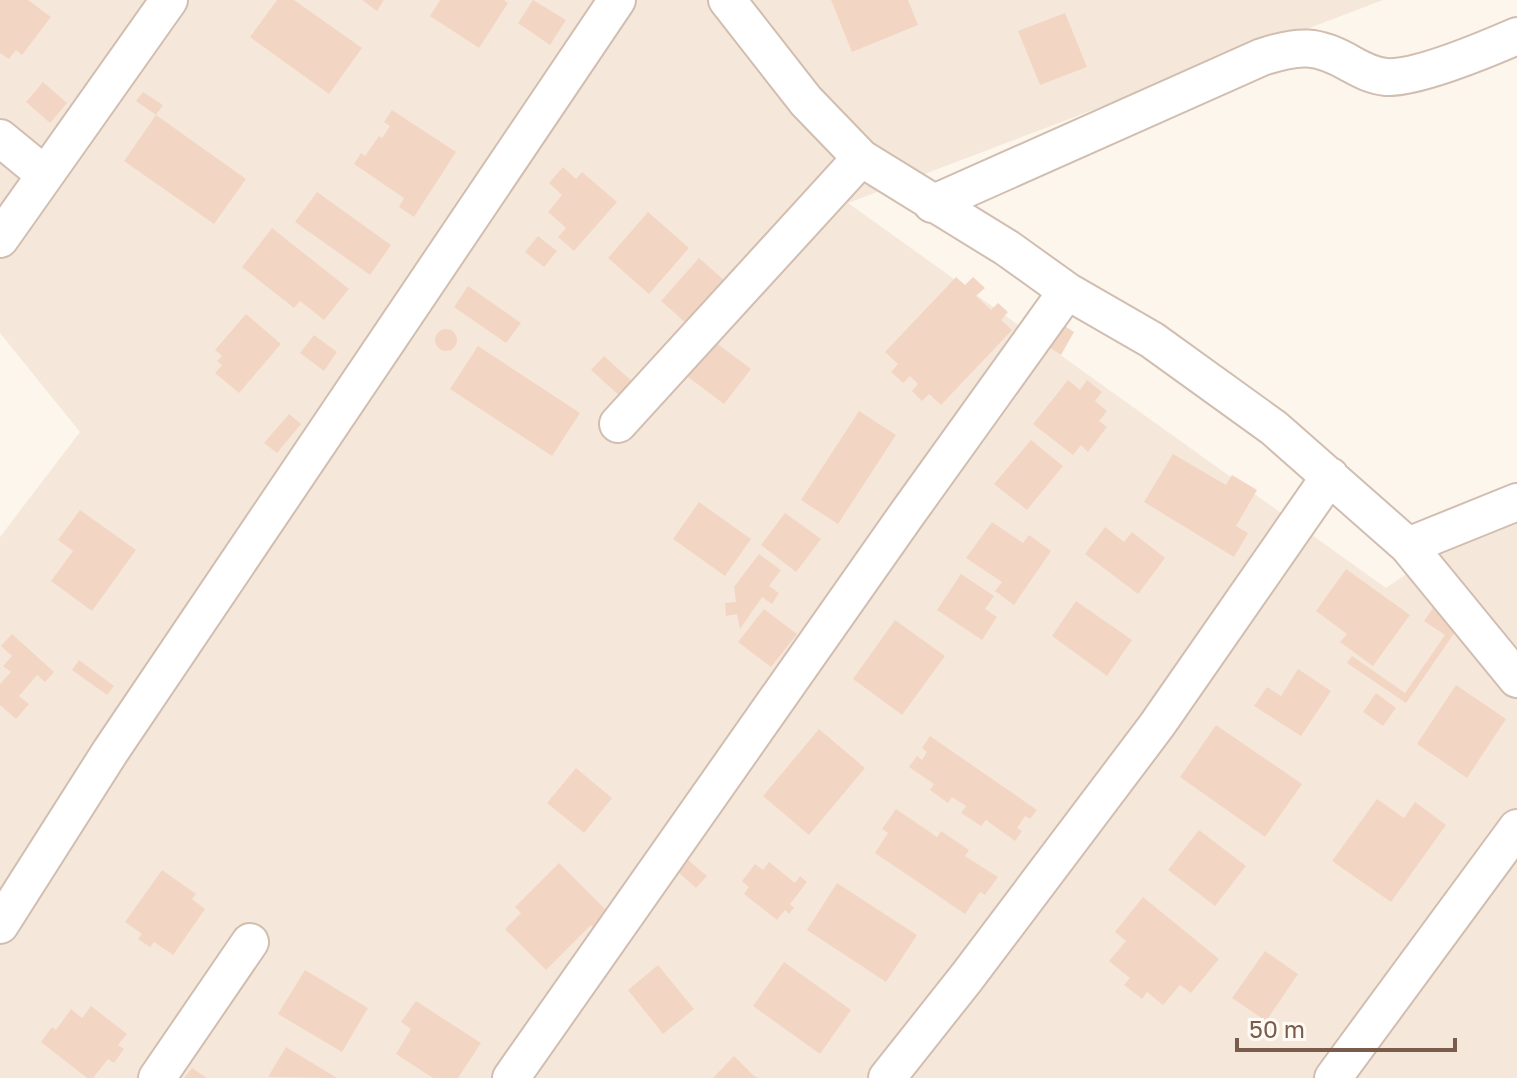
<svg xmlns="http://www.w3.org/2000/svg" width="1517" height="1078" font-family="'Golos Text',sans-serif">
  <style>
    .residential { fill: #f5e8da }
    .building { fill: #f3d5c3 }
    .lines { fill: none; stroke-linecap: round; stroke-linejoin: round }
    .minor-casing { stroke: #d1beb0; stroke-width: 40 }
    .minor { stroke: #fff; stroke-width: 36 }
  </style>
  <rect width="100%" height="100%" fill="#fdf6ec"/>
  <path class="residential" d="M0,0H1383L848,203L1386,588L1517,498V1078H0V537L80,432L0,333Z"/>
  <path class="building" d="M0,0H28L51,17L22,55L16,50L9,59L0,53Z
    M277,0H294L362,48L329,94L250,37Z
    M362,0H384L377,11Z
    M440,0H504L508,3L479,48L430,16Z
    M533,0L566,20L550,45L518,23Z
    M831,0H908L918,25L852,52Z
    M1065,13L1087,67L1040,85L1018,31Z
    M43,82L67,103L50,123L26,102Z
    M143,92L163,105L156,115L136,101Z
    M392,110L456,152L414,217L399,207L404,198L354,164L361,153L365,156L379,136L382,138L390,126L384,122Z
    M156,115L246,179L214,224L124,161Z
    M563,167L576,179L582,172L617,202L574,251L558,237L566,228L548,212L562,195L549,183Z
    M317,192L391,245L370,275L295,222Z
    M648,212L689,248L649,294L608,258Z
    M272,228L349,289L324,320L300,301L294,308L242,267Z
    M538,236L557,251L544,267L525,252Z
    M699,258L734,289L696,332L661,301Z
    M956,277L965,285L973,277L985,288L976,296L991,310L998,303L1008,312L1001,320L1012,330L941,405L929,394L922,401L912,391L918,384L910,376L903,383L891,372L898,364L885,352Z
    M468,286L521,323L506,343L454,307Z
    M246,314L281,344L239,393L215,373L222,365L217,361L222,356L215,350Z
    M1063,325L1074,332L1061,355L1050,348Z
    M435 340a11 11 0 1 1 22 0a11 11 0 1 1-22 0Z
    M314,335L337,352L324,371L300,353Z
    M715,342L751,369L724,404L688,377Z
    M478,346L580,413L552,456L450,389Z
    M604,356L634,383L621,397L591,370Z
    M1068,380L1080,390L1087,380L1102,392L1095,401L1107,411L1099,421L1107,427L1088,452L1081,445L1073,455L1033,424Z
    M859,411L896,435L838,524L801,500Z
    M289,414L301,424L277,453L264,443Z
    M1031,440L1063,466L1027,510L994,484Z
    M1173,454L1226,485L1232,475L1257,490L1236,526L1248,533L1234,557L1144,502Z
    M699,502L751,539L725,576L673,539Z
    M80,510L136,550L92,611L51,581L73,551L58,540Z
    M785,513L821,539L796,572L761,545Z
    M992,522L1023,543L1029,535L1051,551L1014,605L995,591L1002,582L966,558Z
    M1105,527L1124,542L1132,532L1165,558L1138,594L1085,554Z
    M759,554L781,570L769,586L779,593L772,604L762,597L740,629L737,614L726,616L725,603L736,602L734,587Z
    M1346,569L1410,615L1373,666L1340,642L1347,634L1316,611Z
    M961,574L994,596L985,609L997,617L982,640L937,610Z
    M1076,601L1132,640L1107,676L1052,636Z
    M1438,601L1464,619L1406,703L1347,663L1352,656L1405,693L1445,635L1424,621Z
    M764,609L797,634L771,667L738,642Z
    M895,620L945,656L902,715L853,679Z
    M12,634L54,672L45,682L37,675L19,696L29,704L16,719L0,705V684L11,672L3,666L12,656L1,646Z
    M79,660L114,686L107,695L72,670Z
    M1298,669L1331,691L1301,736L1254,706L1267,687L1281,696Z
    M1456,685L1506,719L1467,778L1417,744Z
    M1376,693L1396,708L1383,726L1363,712Z
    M1216,725L1302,784L1265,837L1180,777Z
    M819,729L865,768L809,835L763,796Z
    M930,736L1037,810L1030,819L1025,816L1017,828L1022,831L1015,841L986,820L981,826L961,813L966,806L952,797L948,803L930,790L934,784L909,767L917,756L922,760L927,752L922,748Z
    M576,768L612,798L584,833L547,803Z
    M1377,799L1404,818L1415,802L1446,825L1391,902L1332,861Z
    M896,809L937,837L941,831L969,850L965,856L998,877L985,895L980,892L965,914L875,853L888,833L882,829Z
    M1199,830L1246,866L1215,906L1168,870Z
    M688,860L707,876L696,888L678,872Z
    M769,862L795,883L800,876L807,882L790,904L794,908L789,914L785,910L777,920L744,894L749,887L742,881L755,864L763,870Z
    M559,863L615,919L599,935L591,925L546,970L505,929L521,913L515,907Z
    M162,870L196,894L192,899L205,909L173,955L154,942L150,947L138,939L142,934L125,922Z
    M837,883L917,935L886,982L807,930Z
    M1143,897L1219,959L1191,993L1180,985L1163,1005L1147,992L1142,999L1124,985L1130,978L1109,961L1126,941L1115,932Z
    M1265,951L1298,974L1266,1021L1232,998Z
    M784,962L851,1010L820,1054L753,1006Z
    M658,965L694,1009L663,1034L628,990Z
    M305,970L368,1008L342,1052L278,1014Z
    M416,1001L481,1043L458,1078H433L396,1054L411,1029L401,1022Z
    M91,1006L127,1034L118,1045L124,1049L114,1063L108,1059L93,1078H87L41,1042L52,1027L56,1030L71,1009L82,1018Z
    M286,1047L337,1078L268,1077Z
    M734,1056L753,1075L758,1078H713Z
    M192,1068L207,1078H184Z"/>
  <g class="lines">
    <g class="minor-casing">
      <path id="minor" d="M727,0L806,101L861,158L1007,248L1067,291L1152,340L1274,428L1408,546L1517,679
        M0,138L44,174
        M932,204L1262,57C1299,45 1317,44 1351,64C1362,70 1373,76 1386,77C1416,79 1487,49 1517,36
        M0,239L169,0
        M618,424L861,158
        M1408,546L1517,502
        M0,925L110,752L617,0
        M157,1078L250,942
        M511,1078L907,514L1067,291
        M887,1078L967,977L1157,725L1330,476
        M1333,1078L1517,828"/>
    </g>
    <use href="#minor" class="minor"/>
  </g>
  <path d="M1237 1038v12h218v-12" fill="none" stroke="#7a5c4d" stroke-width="4"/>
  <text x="1249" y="1038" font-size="24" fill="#7a5c4d" stroke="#fffaf3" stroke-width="6" paint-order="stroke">50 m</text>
</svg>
